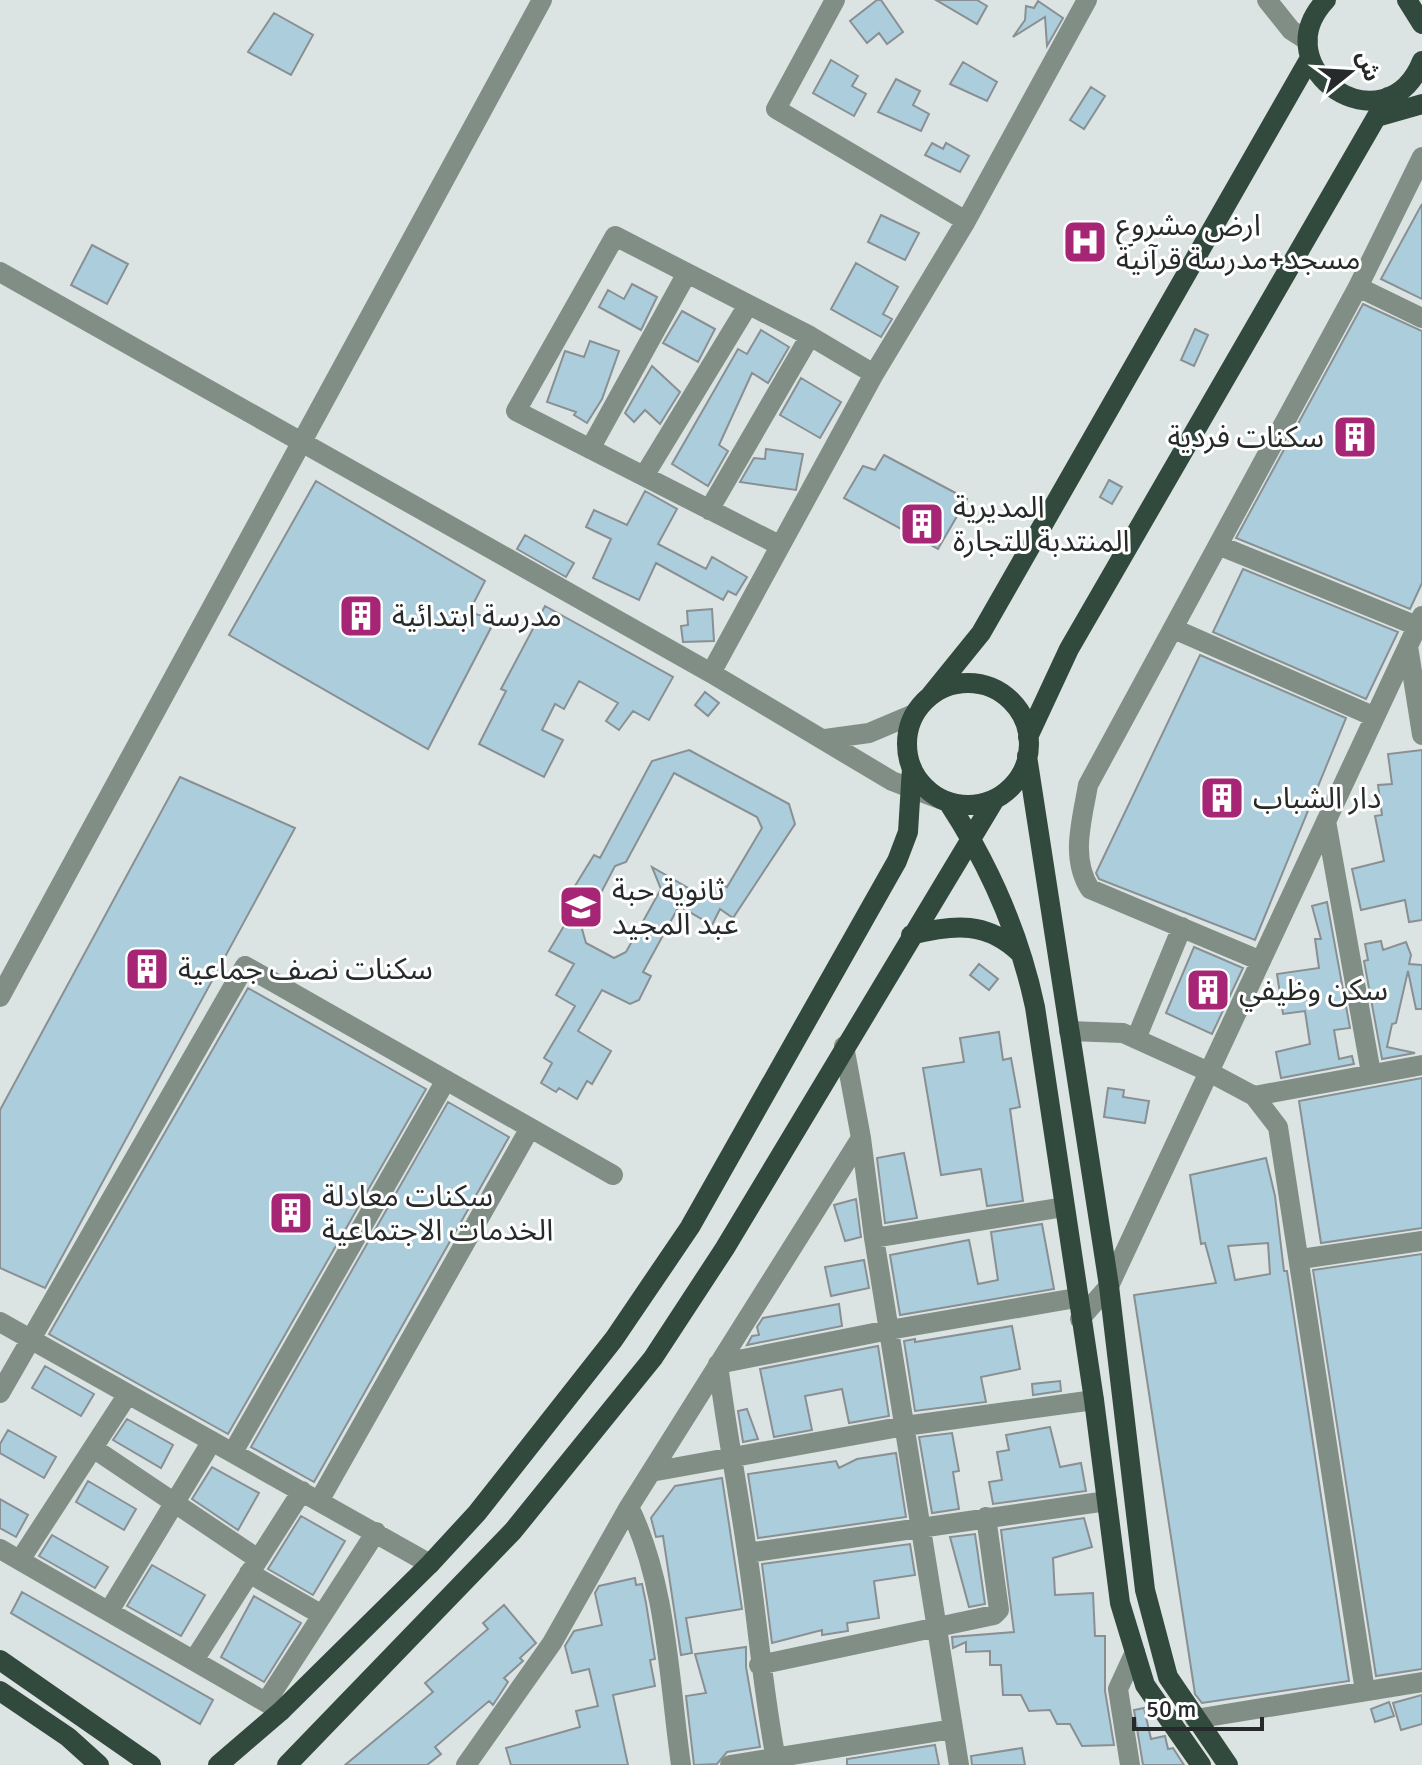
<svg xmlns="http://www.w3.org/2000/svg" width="1422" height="1765" font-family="Signika,'Noto Sans Arabic',sans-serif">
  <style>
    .building { fill: #accedc; stroke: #898f92; stroke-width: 2; fill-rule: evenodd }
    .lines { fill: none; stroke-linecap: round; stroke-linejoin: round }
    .minor { stroke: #818e86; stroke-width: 20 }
    .major { stroke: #32493e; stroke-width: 20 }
    .labels { text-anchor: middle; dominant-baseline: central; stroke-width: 6; stroke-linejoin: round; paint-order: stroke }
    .poi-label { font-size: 30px; fill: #272a2a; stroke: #fff; text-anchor: start }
  </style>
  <rect width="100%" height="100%" fill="#dce4e3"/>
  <path class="building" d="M877,0H881L903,32L887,44L879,33L867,43L850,21Z
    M936,0H977L987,6L977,24Z
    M1038,1L1063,18L1047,46L1045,17L1013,37L1025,20L1026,6L1034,8Z
    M274,13L313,35L291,75L248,52Z
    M831,60L858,76L852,86L866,94L854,116L813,93Z
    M963,62L997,82L987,101L950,84Z
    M896,79L920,91L913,105L929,114L921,131L878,112Z
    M1091,87L1105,96L1084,129L1070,120Z
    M932,143L943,149L946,143L969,156L960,172L925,155Z
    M1422,204V299L1381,279Z
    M881,215L919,233L905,260L868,242Z
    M92,245L128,264L107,304L71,285Z
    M856,263L898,287L883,314L892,319L881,337L831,309Z
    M632,284L657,297L641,330L599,307L608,290L624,299Z
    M1363,304L1422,331V583L1410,609L1236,538Z
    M682,311L715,329L698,362L663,343Z
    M1195,329L1208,335L1194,366L1181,360Z
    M761,330L789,347L768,383L752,373L719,445L728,451L708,486L672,464L738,349L747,354Z
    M590,341L619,351L602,399L587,423L574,415L576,412L547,402L565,351L584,357Z
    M652,366L680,392L660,424L645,410L634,422L625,413Z
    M801,378L841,402L820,438L780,415Z
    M766,449L803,454L796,490L740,482L754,458L765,459Z
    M884,455L967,499L938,549L844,498L863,466L875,470Z
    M1109,480L1122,487L1112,504L1100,497Z
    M316,481L485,581L469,612L495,620L428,749L229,635Z
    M645,491L677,509L658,544L706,569L712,557L747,577L736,595L728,591L723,600L656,563L639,600L593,578L611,539L586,527L594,510L627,525Z
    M525,535L574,563L566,577L517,549Z
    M1243,569L1398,632L1366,699L1213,632Z
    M545,606L673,677L649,720L633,711L619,730L606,721L618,703L579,681L564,709L555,704L542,730L563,740L544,777L479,744L506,691L501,689Z
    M712,609L714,641L683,642L681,626L688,625L687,611Z
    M1200,655L1346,718L1255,940L1099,879L1096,873Z
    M705,692L719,703L708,716L695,705Z
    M689,750L789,804L795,824L733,918L720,909L712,925L679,906L643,972L651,976L639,1000L630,1004L602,990L578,1031L611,1051L592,1084L587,1081L577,1099L559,1088L556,1092L541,1083L552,1063L544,1058L575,1006L556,995L574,964L549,951L580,899L570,894L594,855L600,858L652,761ZM674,773L757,817L762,828L727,887L719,882L707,886L704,897L652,867L661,889L626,952L614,958L586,943L582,929L615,866L626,862Z
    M1422,750V920L1409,922L1405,900L1361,910L1352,869L1384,861L1375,816L1382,815L1378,785L1392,784L1388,754Z
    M180,777L295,828L45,1288L0,1268V1110Z
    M1327,902L1350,1028L1334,1030L1339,1059L1352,1056L1354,1064L1281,1078L1276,1052L1310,1044L1305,1011L1283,1014L1277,974L1319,968L1315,939H1321L1312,906Z
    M1381,941L1383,950L1406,942L1411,955L1409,964L1422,965V1009H1416L1408,971L1396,1023L1392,1024L1387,1047L1415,1053L1382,1059L1364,961L1368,960L1365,944Z
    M1194,947L1243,968L1212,1034L1166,1013Z
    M979,964L998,979L989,990L970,975Z
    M248,988L426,1089L228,1434L49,1334Z
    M999,1032L1003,1060L1011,1058L1020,1107L1010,1109L1023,1201L987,1206L981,1169L941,1175L923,1068L964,1062L960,1038Z
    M1422,1078V1228L1321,1243L1299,1101Z
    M1108,1088L1124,1090L1123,1097L1149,1101L1145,1123L1104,1117Z
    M448,1102L509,1137L314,1482L251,1447Z
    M904,1153L917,1218L885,1223L877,1158Z
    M1266,1158L1275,1196L1284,1271H1287L1349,1681L1202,1703L1195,1694L1134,1295L1216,1283L1205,1243L1201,1244L1190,1175ZM1268,1243L1270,1274L1235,1280L1228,1246Z
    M856,1199L861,1237L845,1241L834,1205Z
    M1042,1224L1054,1289L900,1315L890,1255L969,1240L978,1284L998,1280L991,1232Z
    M1422,1254V1669L1376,1676L1313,1270Z
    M864,1260L869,1288L831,1296L825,1267Z
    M839,1304L842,1326L747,1345L752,1336L759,1335L757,1327L763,1318Z
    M1012,1326L1020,1369L981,1377L986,1402L915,1411L904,1341L915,1339V1342Z
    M878,1346L889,1416L849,1423L842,1389L805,1396L812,1430L774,1437L760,1369Z
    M45,1366L94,1394L81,1416L32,1388Z
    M1060,1381L1061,1391L1033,1395L1032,1384Z
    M747,1409L758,1439L743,1442L738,1411Z
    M127,1419L173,1445L161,1468L113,1440Z
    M1050,1427L1060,1467L1081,1463L1086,1491L993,1504L989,1482L1002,1480L997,1452L1009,1450L1006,1435Z
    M8,1430L56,1457L44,1478L0,1453V1444Z
    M952,1433L959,1471L953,1472L959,1509L932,1513L919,1437Z
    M896,1453L906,1517L758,1538L748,1474L836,1461L839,1468L857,1459Z
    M212,1467L259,1493L238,1530L192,1499Z
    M722,1478L742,1609L686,1618L692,1653L681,1655L663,1536L656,1537L651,1518L675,1486Z
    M88,1481L136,1509L124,1530L76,1502Z
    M0,1499L28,1515L16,1537L0,1528Z
    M301,1516L345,1541L313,1595L268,1569Z
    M1084,1518L1092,1547L1053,1558L1055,1595L1093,1593L1095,1636H1105V1691L1114,1745L1082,1746L1070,1724H1057L1050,1710L1029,1711L1021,1695H1003L1001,1665H990V1651L966,1652V1642L953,1648L952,1637L1014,1632L1001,1530Z
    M975,1534L985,1604L969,1607L950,1537Z
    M52,1535L108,1567L95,1588L39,1556Z
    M910,1544L915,1575L874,1581L879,1618L847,1623L848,1631L822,1635V1630L772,1643L762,1564Z
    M152,1565L205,1595L181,1636L127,1606Z
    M635,1578L636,1585L642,1584L646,1603L655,1659L650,1660L655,1686L613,1695L628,1765H511L506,1748L580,1727L576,1711L598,1706L589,1669L572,1673L565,1646L574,1631L602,1625L595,1593L599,1586Z
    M22,1592L213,1700L200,1724L11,1613Z
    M254,1596L301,1623L264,1682L221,1657Z
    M504,1605L536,1643L520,1658L523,1661L504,1678L508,1682L493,1705L489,1701L435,1747L441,1754L427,1765H345L433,1692L425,1683L488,1629L483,1623Z
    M746,1647V1667L760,1747L727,1752L717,1764L694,1765L686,1696L706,1693L695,1654Z
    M1422,1695V1724L1401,1730L1393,1703Z
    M1389,1702L1394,1716L1375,1722L1371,1709Z
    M1144,1708L1151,1739L1165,1736L1168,1749L1173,1748L1184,1765H1143L1134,1710Z
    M935,1745L939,1765H847V1759Z
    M1022,1748L1025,1765H972L971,1756Z"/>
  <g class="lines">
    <path class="minor" d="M835,0L776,109L966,221
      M1267,0L1291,30L1308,41
      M0,272L711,673L892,781L942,800
      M1358,287L1422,318
      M590,449L687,273
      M644,476L748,305
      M709,510L810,336
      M779,545L516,411L615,236L810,336L874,374
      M1218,545L1417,626
      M1174,629L1375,717
      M1408,646L1422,735
      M711,673L874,374L966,221L1087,0
      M825,739L869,733L914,714
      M1326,821L1371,1073
      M1261,961L1090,889C1070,857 1082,821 1088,785L1358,287L1422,157
      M0,997L542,0
      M1069,1031L1123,1033L1209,1072L1254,1096L1278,1127L1365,1691
      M1136,1039L1182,927
      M1254,1096L1422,1065
      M861,1138L874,1238L959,1765
      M874,1238L1064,1207
      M1301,1259L1422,1241
      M1080,1319L1109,1286L1422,616
      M0,1322L430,1564
      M0,1393L245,966L613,1175
      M93,1448L258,1559
      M233,1452L446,1080
      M651,1472L905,1426L1094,1400
      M319,1501L530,1128
      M629,1507C667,1584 669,1681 681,1765
      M0,1549L281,1711
      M747,1553L1107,1501
      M20,1560L128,1394
      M249,1573L322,1615
      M109,1611L212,1441
      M194,1660L302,1491
      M759,1665L994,1615L999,1610L986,1517
      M266,1702L376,1532
      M1195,1719L1422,1682
      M466,1765L552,1643L629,1507L861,1138L844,1046
      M730,1765L953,1729
      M777,1765C763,1694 758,1623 747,1552C738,1489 726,1428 718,1364L889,1330L1076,1298
      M1130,1765L1118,1689L1135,1652"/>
    <path class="major" d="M1326,0C1261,69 1386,151 1422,61
      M1407,0L1422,24
      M1377,117L1422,104
      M907 744a61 61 0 1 1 122 0a61 61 0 1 1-122 0Z
      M930,696L981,633L1310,58
      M1028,737L1069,649L1388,97
      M1027,756L1109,1286L1145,1590L1168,1677L1228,1765
      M948,802C990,866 1019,932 1035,1007L1094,1400L1120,1603L1145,1685L1201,1765
      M911,935C954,924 988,921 1021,954
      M0,1660L151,1765
      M0,1691L68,1737L99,1765
      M218,1765L281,1711L430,1564L477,1513L614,1339L690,1227L897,861L908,832L912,768
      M287,1765L513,1531L653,1358L725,1248L995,799"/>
  </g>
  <defs>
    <g id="hospital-square" transform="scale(2.3)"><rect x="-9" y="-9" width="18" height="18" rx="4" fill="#a62575" stroke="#fff"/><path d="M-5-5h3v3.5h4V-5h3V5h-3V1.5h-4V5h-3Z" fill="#fff"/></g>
    <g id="building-square" transform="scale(2.3)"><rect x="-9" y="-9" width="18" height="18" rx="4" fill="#a62575" stroke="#fff"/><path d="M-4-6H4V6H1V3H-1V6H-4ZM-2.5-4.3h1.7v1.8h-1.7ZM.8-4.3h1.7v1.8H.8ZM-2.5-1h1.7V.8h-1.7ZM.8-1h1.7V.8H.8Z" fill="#fff"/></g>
    <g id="school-square" transform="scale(2.3)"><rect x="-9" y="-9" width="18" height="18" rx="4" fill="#a62575" stroke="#fff"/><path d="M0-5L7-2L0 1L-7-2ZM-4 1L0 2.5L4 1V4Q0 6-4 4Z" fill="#fff"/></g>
  </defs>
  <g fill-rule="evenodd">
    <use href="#hospital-square" x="1085" y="242"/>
    <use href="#building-square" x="1355" y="437"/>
    <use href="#building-square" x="922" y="524"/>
    <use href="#building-square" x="361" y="616"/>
    <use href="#building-square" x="1222" y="798"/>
    <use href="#school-square" x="581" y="907"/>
    <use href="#building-square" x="147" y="969"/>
    <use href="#building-square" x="1208" y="990"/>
    <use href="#building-square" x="291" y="1213"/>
  </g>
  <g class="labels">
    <g class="poi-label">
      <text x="1116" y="225">ارض مشروع<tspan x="1116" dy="34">مسجد+مدرسة قرآنية</tspan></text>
      <text x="1324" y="437" text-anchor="end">سكنات فردية</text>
      <text x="953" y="507">المديرية<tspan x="953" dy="34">المنتدبة للتجارة</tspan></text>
      <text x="392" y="616">مدرسة ابتدائية</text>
      <text x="1253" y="798">دار الشباب</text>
      <text x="612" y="890">ثانوية حبة<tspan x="612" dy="34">عبد المجيد</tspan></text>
      <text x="178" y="969">سكنات نصف جماعية</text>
      <text x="1239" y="990">سكن وظيفي</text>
      <text x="322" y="1196">سكنات معادلة<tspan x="322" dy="34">الخدمات الاجتماعية</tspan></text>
    </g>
  </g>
  <g transform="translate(1350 72) rotate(72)" stroke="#ffffff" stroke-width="6" paint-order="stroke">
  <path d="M0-6L14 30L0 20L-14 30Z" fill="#272a2a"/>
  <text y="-12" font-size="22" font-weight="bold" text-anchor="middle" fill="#272a2a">ش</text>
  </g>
  <path d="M1134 1717v12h128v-12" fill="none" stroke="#272a2a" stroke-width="4"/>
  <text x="1146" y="1717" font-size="24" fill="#272a2a" stroke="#ffffff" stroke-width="6" paint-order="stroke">50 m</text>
</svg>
